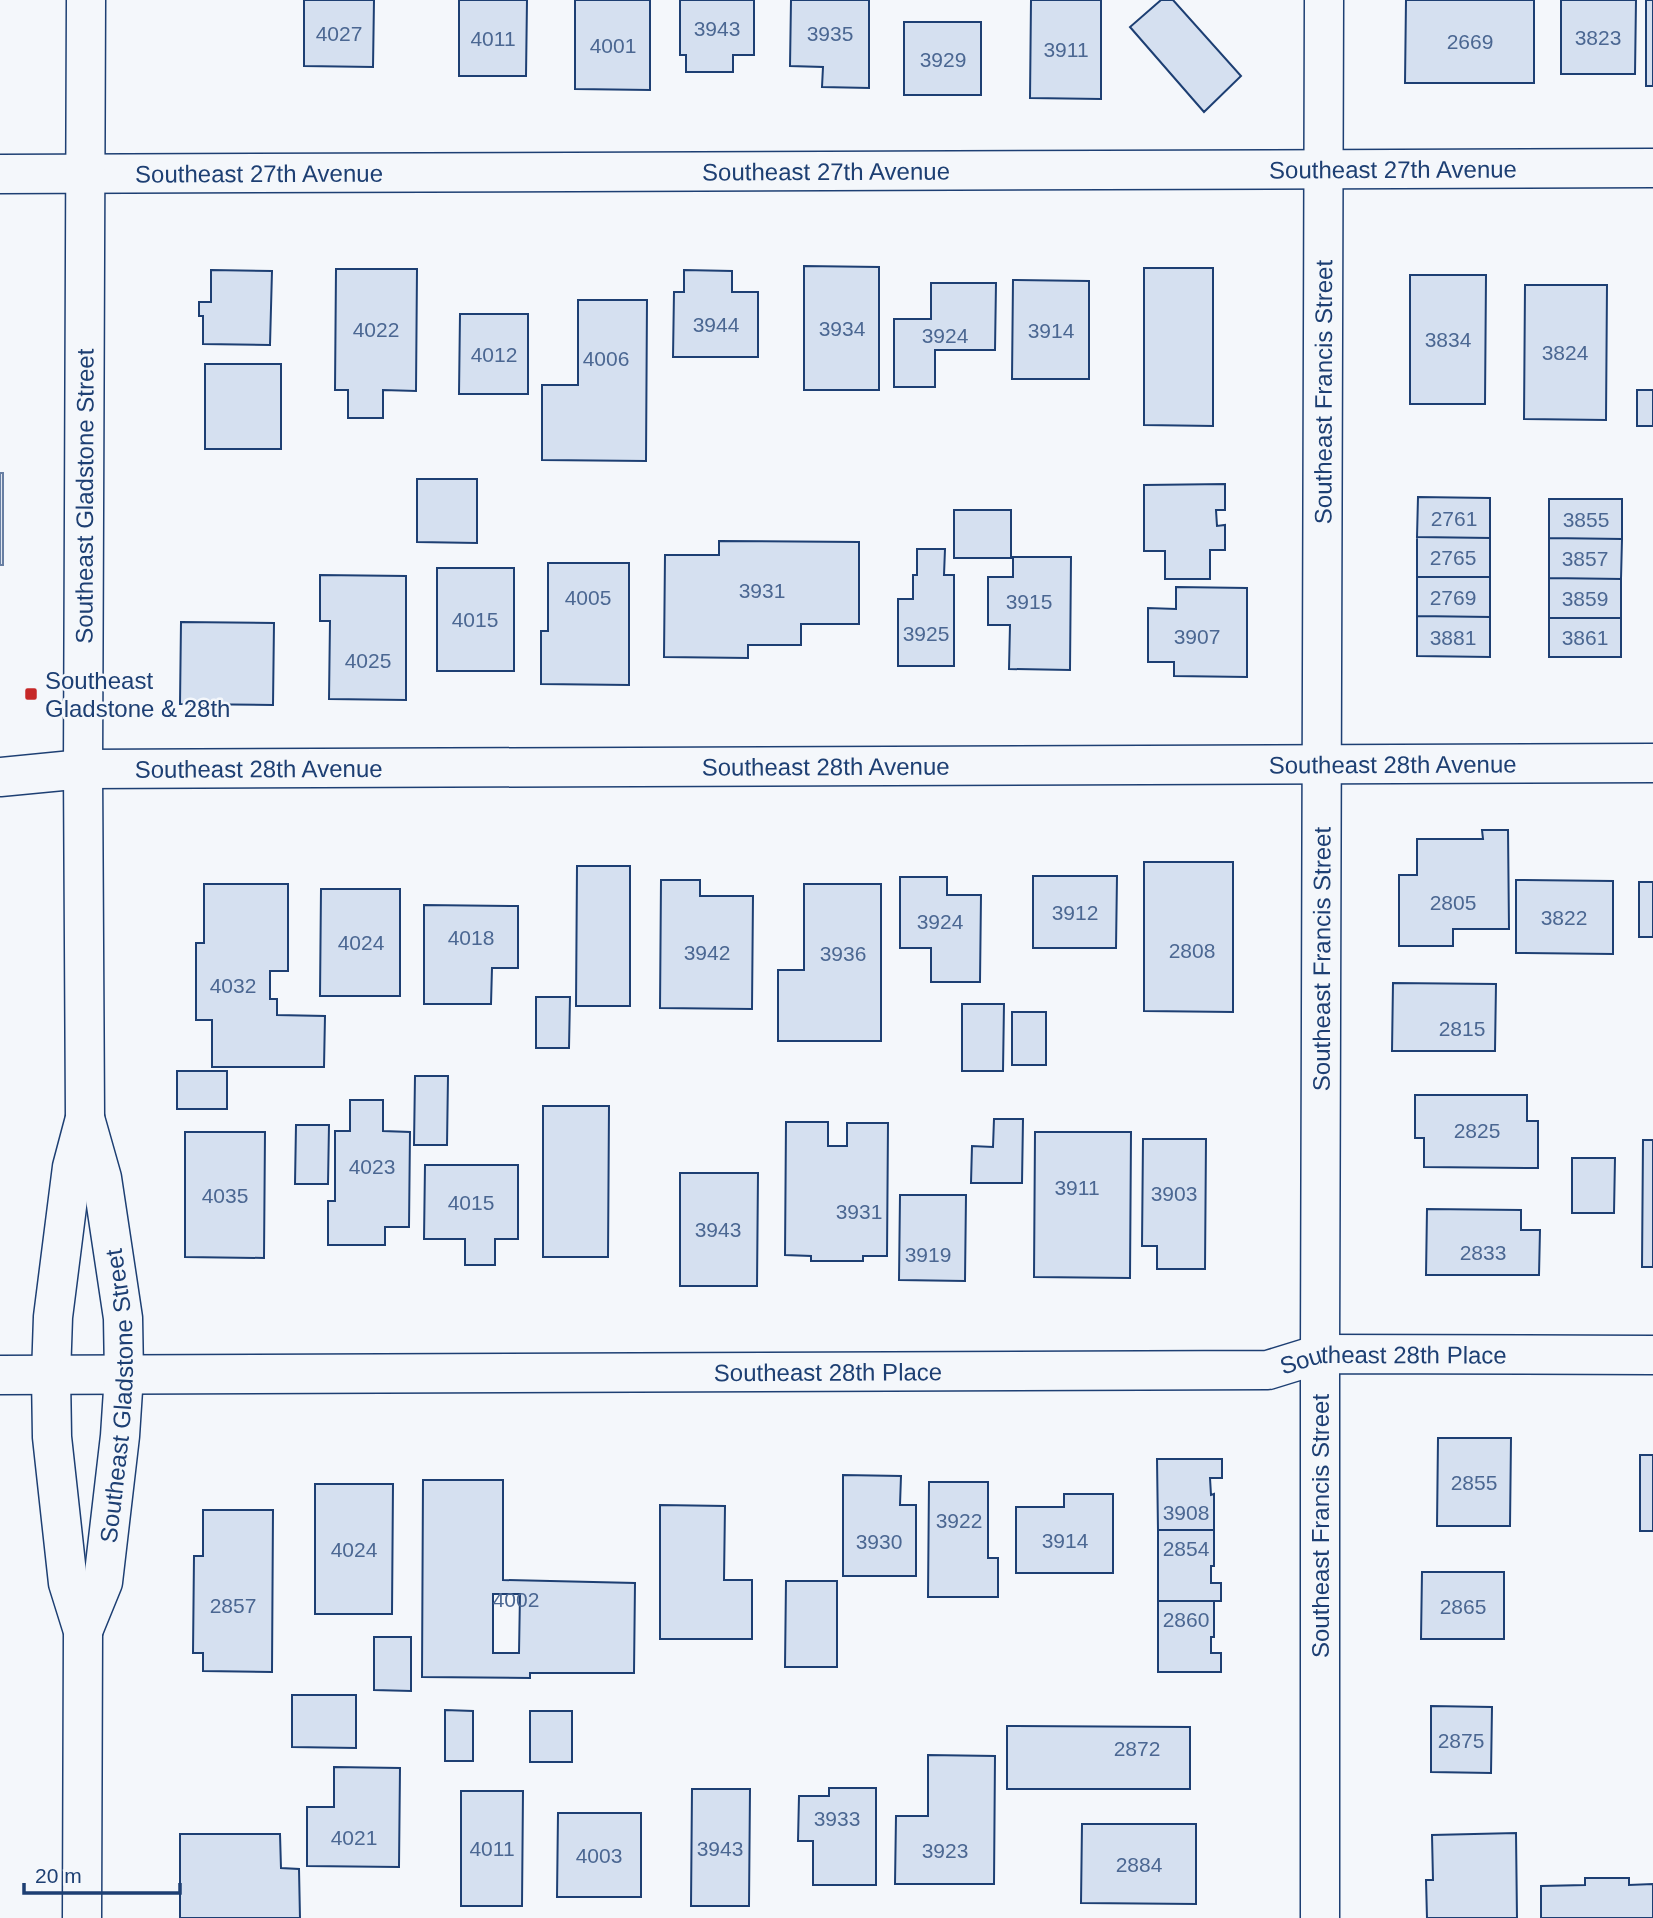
<svg xmlns="http://www.w3.org/2000/svg" width="1653" height="1918" font-family="Arial,sans-serif">
  <style>
    .parking { fill: #e3e8f0; stroke: #687fa3; stroke-width: 2 }
    .building { fill: #d5e0f0; stroke: #1d3f73; stroke-width: 2; fill-rule: evenodd }
    .lines { fill: none; stroke-linecap: round; stroke-linejoin: round }
    .minor-casing { stroke: #1d3f73; stroke-width: 41 }
    .tertiary-casing { stroke: #1d3f73; stroke-width: 41 }
    .minor { stroke: #f4f7fb; stroke-width: 38 }
    .tertiary { stroke: #f4f7fb; stroke-width: 38 }
    .poi-dot { fill: #c62828; stroke: #f4f7fb; stroke-width: 2.5 }
    .labels { text-anchor: middle; dominant-baseline: central; stroke-width: 5; stroke-linejoin: round; paint-order: stroke }
    .number-label { font-size: 21px; fill: #4b6792 }
    .street-label { font-size: 24px; fill: #1d3f73; stroke: #f4f7fb }
    .poi-label { font-size: 24px; fill: #1d3f73; stroke: #f4f7fb; text-anchor: start }
  </style>
  <rect width="100%" height="100%" fill="#f4f7fb"/>
  <path class="parking" d="M0,473H3V565H0Z"/>
  <path class="building" d="M304,0H374L373,67L304,66Z
    M459,0H527L526,76H459Z
    M575,0H650V90L575,89Z
    M680,0H754V55H733V72H686V55H680Z
    M791,0H869V88L822,87L823,67L790,66Z
    M1031,0H1101V99L1030,98Z
    M1161,0H1173L1241,76L1204,112L1130,27Z
    M1406,0H1534V83H1405Z
    M1561,0H1636L1635,74H1561Z
    M1646,0H1653V86H1646Z
    M904,22H981V95H904Z
    M804,266L879,267V390H804Z
    M1144,268H1213V426L1144,425Z
    M336,269H417L416,391L383,390V418H348V390H335Z
    M211,270L272,271L270,345L203,344V316H199V302H211Z
    M684,270L732,271V292H758V357H673L674,292H684Z
    M1410,275H1486L1485,404H1410Z
    M1013,280L1089,281V379H1012Z
    M931,283H996L995,350H935V387H894V319H931Z
    M1525,285H1607L1606,420L1524,419Z
    M578,300H647L646,461L542,460V385H578Z
    M460,314H528V394H459Z
    M205,364H281V449H205Z
    M1637,390H1653V426H1637Z
    M417,479H477V543L417,542Z
    M1225,484V510H1216L1217,526L1225,525V550H1210V579H1165V551H1144V485Z
    M1418,497L1490,498V538L1417,537Z
    M1549,499H1622V539L1549,538Z
    M954,510H1011V558H954Z
    M1417,537L1490,538V577H1417Z
    M1549,538L1622,539L1621,579L1549,578Z
    M719,541L859,542V624H801V645H748V658L664,657L665,555H719Z
    M917,549H945L944,575H954V666H898V599H913V575H917Z
    M1013,557H1071L1070,670L1009,669L1010,625H988V577H1013Z
    M548,563H629V685L541,684V631H548Z
    M437,568H514V671H437Z
    M320,575L406,576V700L329,699L330,621H320Z
    M1417,577H1490V617L1417,616Z
    M1549,578L1621,579V618H1549Z
    M1176,587L1247,588V677L1174,676V662H1148V608L1176,609Z
    M1417,616L1490,617V657L1417,656Z
    M1549,618H1621V657H1549Z
    M181,622L274,623L273,705L180,704Z
    M1482,830H1508L1509,929H1453V946H1399V875H1417V839H1483Z
    M1144,862H1233V1012L1144,1011Z
    M577,866H630V1006H576Z
    M1033,876H1117L1116,948H1033Z
    M900,877H947V895H981L980,982H931V948H900Z
    M661,880H700V896H753L752,1009L660,1008Z
    M1516,880L1613,881V954L1516,953Z
    M1639,882H1653V937H1639Z
    M204,884H288V971H270V999H277V1015L325,1016L324,1067H212V1020H196V943H204Z
    M804,884H881V1041H778V970H804Z
    M321,889H400V996H320Z
    M424,905L518,906V968H492L491,1004H424Z
    M1393,983L1496,984L1495,1051H1392Z
    M536,997H570L569,1048H536Z
    M962,1004H1004L1003,1071H962Z
    M1012,1012H1046V1065H1012Z
    M177,1071H227V1109H177Z
    M415,1076H448L447,1145H414Z
    M1415,1095H1527V1121H1538V1168L1424,1167V1138H1415Z
    M350,1100H383V1131L410,1132L409,1227H385V1245H328V1201H335V1131H350Z
    M543,1106H609L608,1257H543Z
    M994,1119H1023L1022,1183H971L972,1146L993,1147Z
    M786,1122H828V1146H847V1123H888L887,1256H863V1261H811V1256L785,1255Z
    M296,1125H329L328,1184H295Z
    M185,1132H265L264,1258L185,1257Z
    M1035,1132H1131L1130,1278L1034,1277Z
    M1143,1139H1206L1205,1269H1157V1246H1142Z
    M1643,1140H1653V1267H1642Z
    M1572,1158H1615L1614,1213H1572Z
    M425,1165H518V1239H495V1265H465V1239H424Z
    M680,1173H758L757,1286H680Z
    M900,1195H966L965,1281L899,1280Z
    M1427,1209L1521,1210V1230H1540L1539,1275H1426Z
    M1438,1438H1511L1510,1526H1437Z
    M1640,1455H1653V1531H1640Z
    M1157,1459H1222V1478H1210L1211,1495L1214,1494V1530H1158Z
    M843,1475L901,1476L900,1505H916V1576H843Z
    M423,1480H503V1580L635,1583L634,1673H530V1678L422,1677ZM493,1594H520L519,1653H493Z
    M929,1482H988V1558H998V1597H928Z
    M315,1484H393L392,1614H315Z
    M1064,1494H1113V1573H1016V1507H1064Z
    M660,1505L725,1506L724,1580H752V1639H660Z
    M203,1510H273L272,1672L203,1671V1653H193L194,1556H203Z
    M1158,1530H1214V1566H1211V1583H1221V1601H1158Z
    M1422,1572H1504V1639H1421Z
    M786,1581H837V1667H785Z
    M1158,1601H1214V1637H1211V1653H1221V1672H1158Z
    M374,1637H411V1691L374,1690Z
    M292,1695H356V1748L292,1747Z
    M1431,1706L1492,1707L1491,1773L1431,1772Z
    M445,1710L473,1711V1761H445Z
    M530,1711H572V1762H530Z
    M1007,1726L1190,1727V1789H1007Z
    M928,1755L995,1756L994,1884H895L896,1816H928Z
    M334,1767L400,1768L399,1867L307,1866V1807H334Z
    M829,1788H876V1885H813V1841H798L799,1796H829Z
    M692,1789H750L749,1906H691Z
    M461,1791H523L522,1906H461Z
    M558,1813H641V1897H557Z
    M1082,1824H1196V1904L1081,1903Z
    M1516,1833L1517,1918H1427L1426,1880H1433L1432,1835Z
    M180,1834H280L281,1868L299,1869L300,1918H180Z
    M1585,1878H1629V1885L1653,1884V1918H1541V1886L1585,1885Z"/>
  <g class="lines">
    <g class="minor-casing">
      <g id="minor">
        <path id="s1" d="M0,174L1653,168"/>
        <path id="s2" d="M0,777L83,769L1653,763"/>
        <path id="s3" d="M0,1375L1268,1370L1320,1354L1653,1355"/>
        <path id="s4" d="M1320,1918V1354L1324,0"/>
      </g>
    </g>
    <g class="tertiary-casing">
      <g id="tertiary">
        <path id="s5" d="M83,1631L103,1582L120,1436L124,1375L123,1318L102,1178L85,1118"/>
        <path id="s6" d="M82,1918L83,1631L68,1583L52,1437L51,1375L53,1317L72,1167L85,1118L83,769L86,0"/>
      </g>
    </g>
    <use href="#minor" class="minor"/>
    <use href="#tertiary" class="tertiary"/>
  </g>
  <rect class="poi-dot" x="24" y="687" width="14" height="14" rx="3.5"/>
  <g class="labels">
    <g class="number-label">
      <text x="717" y="28">3943</text>
      <text x="339" y="33">4027</text>
      <text x="830" y="33">3935</text>
      <text x="1598" y="37">3823</text>
      <text x="493" y="38">4011</text>
      <text x="1470" y="41">2669</text>
      <text x="613" y="45">4001</text>
      <text x="1066" y="49">3911</text>
      <text x="943" y="59">3929</text>
      <text x="716" y="324">3944</text>
      <text x="842" y="328">3934</text>
      <text x="376" y="329">4022</text>
      <text x="1051" y="330">3914</text>
      <text x="945" y="335">3924</text>
      <text x="1448" y="339">3834</text>
      <text x="1565" y="352">3824</text>
      <text x="494" y="354">4012</text>
      <text x="606" y="358">4006</text>
      <text x="1454" y="518">2761</text>
      <text x="1586" y="519">3855</text>
      <text x="1453" y="557">2765</text>
      <text x="1585" y="558">3857</text>
      <text x="762" y="590">3931</text>
      <text x="588" y="597">4005</text>
      <text x="1453" y="597">2769</text>
      <text x="1585" y="598">3859</text>
      <text x="1029" y="601">3915</text>
      <text x="475" y="619">4015</text>
      <text x="926" y="633">3925</text>
      <text x="1197" y="636">3907</text>
      <text x="1453" y="637">3881</text>
      <text x="1585" y="637">3861</text>
      <text x="368" y="660">4025</text>
      <text x="1453" y="902">2805</text>
      <text x="1075" y="912">3912</text>
      <text x="1564" y="917">3822</text>
      <text x="940" y="921">3924</text>
      <text x="471" y="937">4018</text>
      <text x="361" y="942">4024</text>
      <text x="1192" y="950">2808</text>
      <text x="707" y="952">3942</text>
      <text x="843" y="953">3936</text>
      <text x="233" y="985">4032</text>
      <text x="1462" y="1028">2815</text>
      <text x="1477" y="1130">2825</text>
      <text x="372" y="1166">4023</text>
      <text x="1077" y="1187">3911</text>
      <text x="1174" y="1193">3903</text>
      <text x="225" y="1195">4035</text>
      <text x="471" y="1202">4015</text>
      <text x="859" y="1211">3931</text>
      <text x="718" y="1229">3943</text>
      <text x="1483" y="1252">2833</text>
      <text x="928" y="1254">3919</text>
      <text x="1474" y="1482">2855</text>
      <text x="1186" y="1512">3908</text>
      <text x="959" y="1520">3922</text>
      <text x="1065" y="1540">3914</text>
      <text x="879" y="1541">3930</text>
      <text x="1186" y="1548">2854</text>
      <text x="354" y="1549">4024</text>
      <text x="516" y="1599">4002</text>
      <text x="233" y="1605">2857</text>
      <text x="1463" y="1606">2865</text>
      <text x="1186" y="1619">2860</text>
      <text x="1461" y="1740">2875</text>
      <text x="1137" y="1748">2872</text>
      <text x="837" y="1818">3933</text>
      <text x="354" y="1837">4021</text>
      <text x="492" y="1848">4011</text>
      <text x="720" y="1848">3943</text>
      <text x="945" y="1850">3923</text>
      <text x="599" y="1855">4003</text>
      <text x="1139" y="1864">2884</text>
    </g>
    <g class="street-label">
      <text stroke="none"><textPath href="#s1" startOffset="1393">Southeast 27th Avenue</textPath></text>
      <text stroke="none"><textPath href="#s1" startOffset="826">Southeast 27th Avenue</textPath></text>
      <text stroke="none"><textPath href="#s1" startOffset="259">Southeast 27th Avenue</textPath></text>
      <text stroke="none"><textPath href="#s4" startOffset="1526">Southeast Francis Street</textPath></text>
      <text stroke="none"><textPath href="#s6" startOffset="1428">Southeast Gladstone Street</textPath></text>
      <text stroke="none"><textPath href="#s2" startOffset="1393">Southeast 28th Avenue</textPath></text>
      <text stroke="none"><textPath href="#s2" startOffset="826">Southeast 28th Avenue</textPath></text>
      <text stroke="none"><textPath href="#s2" startOffset="259">Southeast 28th Avenue</textPath></text>
      <text stroke="none"><textPath href="#s4" startOffset="959">Southeast Francis Street</textPath></text>
      <text stroke="none"><textPath href="#s3" startOffset="1395">Southeast 28th Place</textPath></text>
      <text stroke="none"><textPath href="#s3" startOffset="828">Southeast 28th Place</textPath></text>
      <text stroke="none"><textPath href="#s5" startOffset="240">Southeast Gladstone Street</textPath></text>
      <text transform="translate(1320 1526) rotate(-90)">Southeast Francis Street</text>
    </g>
    <g class="poi-label">
      <text x="45" y="680">Southeast<tspan x="45" dy="28">Gladstone &amp; 28th</tspan></text>
    </g>
  </g>
  <path d="M24 1883v10h156v-10" fill="none" stroke="#1d3f73" stroke-width="3.5"/>
  <text x="35" y="1883" font-size="21" fill="#1d3f73" stroke="#f4f7fb" stroke-width="5" paint-order="stroke">20 m</text>
</svg>
